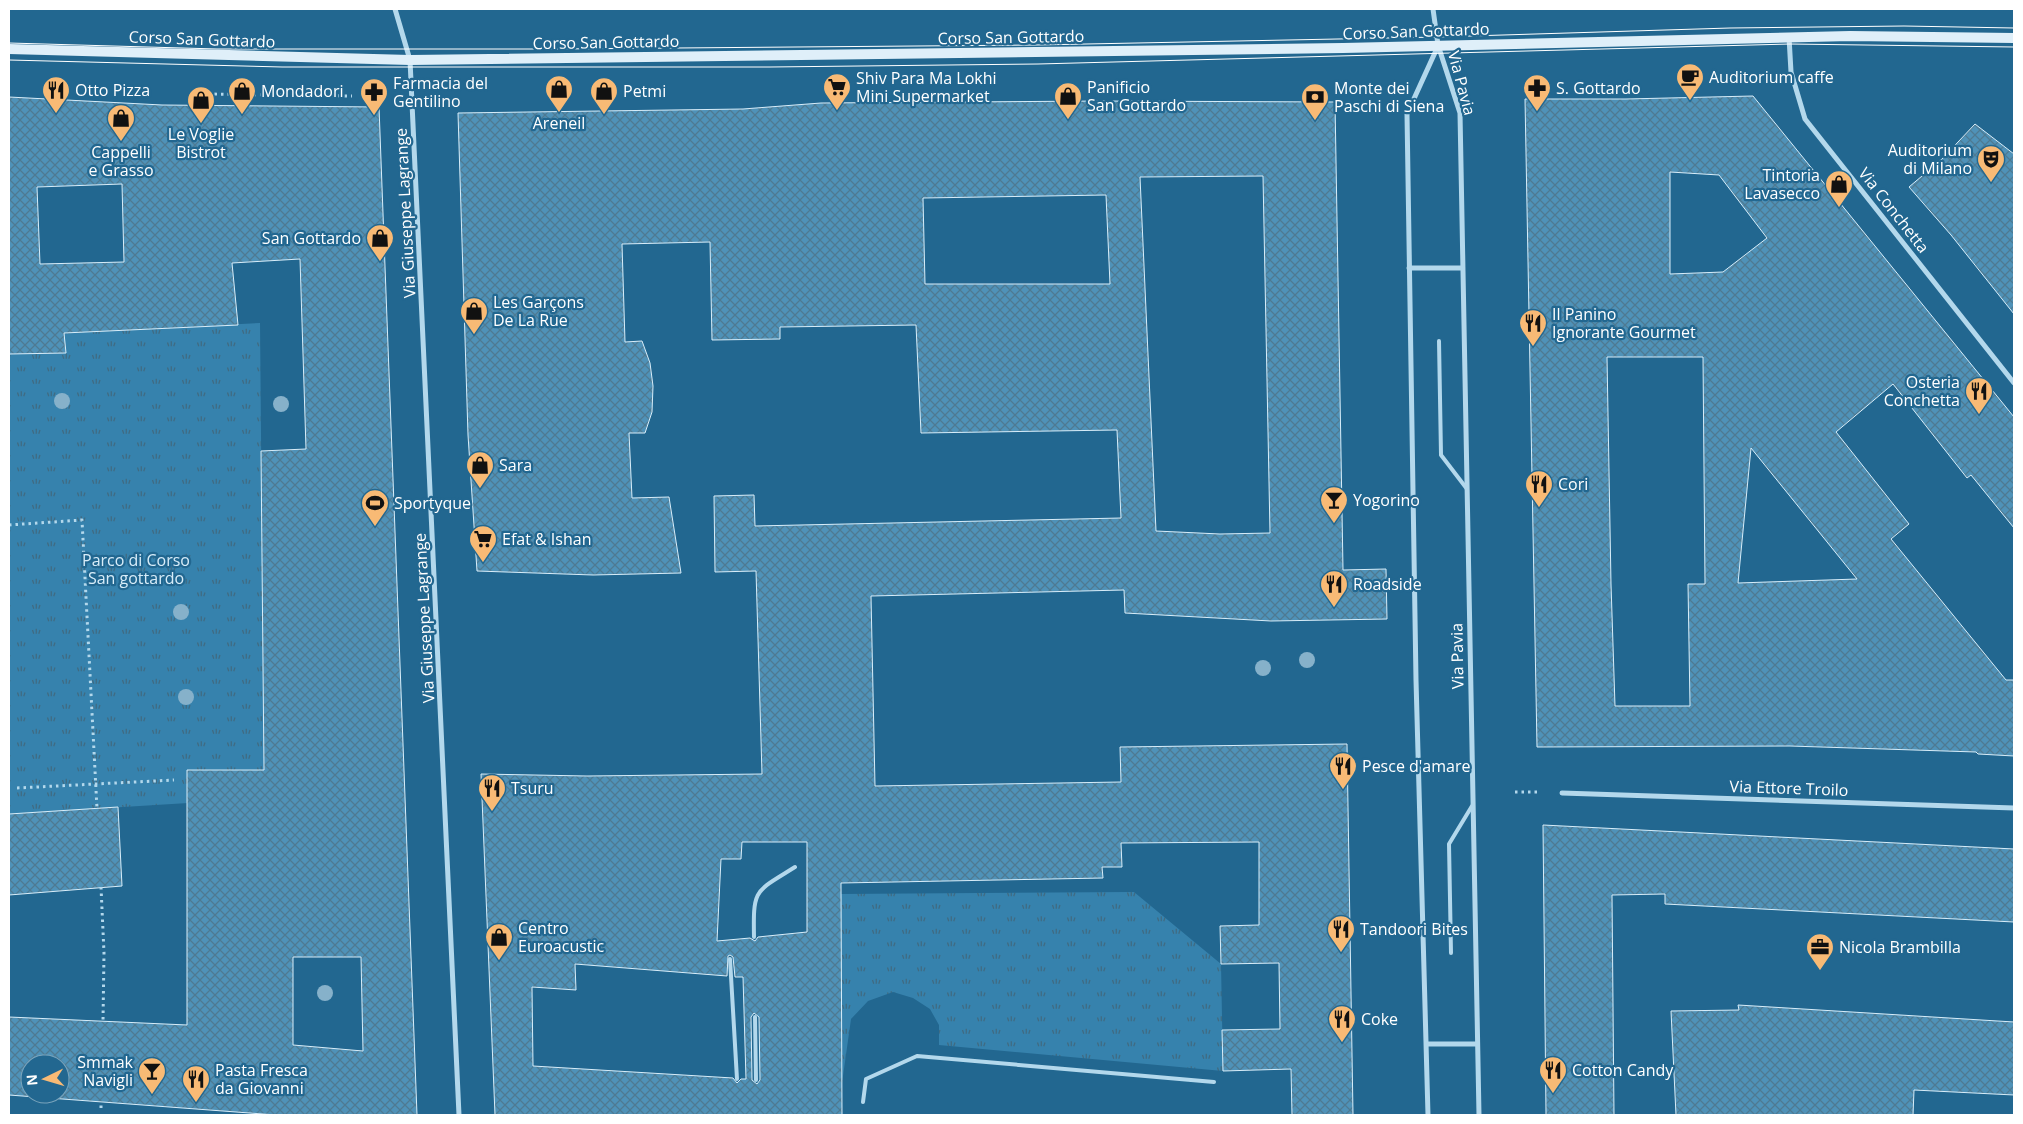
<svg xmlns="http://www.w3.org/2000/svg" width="2023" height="1124" font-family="'Open Sans',sans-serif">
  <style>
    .grass { fill: url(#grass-tufts) }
    .building { fill: url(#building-cross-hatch); stroke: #d8edf9; fill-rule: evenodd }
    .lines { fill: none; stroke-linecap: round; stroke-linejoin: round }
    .path { stroke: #b3d8ec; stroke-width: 3; stroke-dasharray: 2.5 4; stroke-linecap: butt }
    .lane { stroke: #b3d8ec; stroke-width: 4 }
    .street { stroke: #b3d8ec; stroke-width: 5 }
    .secondary { stroke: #dfeff9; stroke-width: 10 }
    .tram { stroke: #fff; stroke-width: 1 }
    .tree { fill: #86b1ca }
    .labels { text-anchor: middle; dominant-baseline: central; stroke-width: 4.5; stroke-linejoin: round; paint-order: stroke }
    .street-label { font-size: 16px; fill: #fff; stroke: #226790 }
    .poi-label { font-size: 16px; fill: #fff; stroke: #226790; text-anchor: start }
    .park-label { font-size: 16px; fill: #d8edf9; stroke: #226790 }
  </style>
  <defs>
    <pattern id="grass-tufts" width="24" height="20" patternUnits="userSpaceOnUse" patternTransform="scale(1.25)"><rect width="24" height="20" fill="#3682ad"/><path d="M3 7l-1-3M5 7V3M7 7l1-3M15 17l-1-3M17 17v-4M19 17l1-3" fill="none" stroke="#406a81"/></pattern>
    <pattern id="building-cross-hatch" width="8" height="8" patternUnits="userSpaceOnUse" patternTransform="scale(1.25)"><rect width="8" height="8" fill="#4f92b8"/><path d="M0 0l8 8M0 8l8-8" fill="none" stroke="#4e7a92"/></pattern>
  </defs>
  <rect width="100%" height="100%" fill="#226790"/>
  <path class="grass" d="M260,323L264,770H188V803L9,814V354L66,353L64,333Z
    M1134,892L1221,964L1223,1071L939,1045V1025L930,1009L913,998L893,992L868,1001L851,1019L842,1083L841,894Z"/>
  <path class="building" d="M1753,96L2014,417V528L1971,475L1967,478L1893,384L1836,432L1909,524L1891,539L2006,680H2014V756L1978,754L1976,752L1790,746L1537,747L1525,99H1626ZM1670,172L1719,175L1767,238L1723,272L1670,274ZM1607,357H1703L1705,584H1688L1690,706H1615L1611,584ZM1751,448L1857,579L1738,583Z
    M9,97L162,105L379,107L417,1115H276L9,1095V1017L187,1025V770H264L261,451L306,449L300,259L232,263L238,325L64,333L66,353L9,354ZM122,184L124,262L40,264L37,187ZM293,957H361L363,1051L293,1045ZM30,1064H60V1094H30Z
    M1101,101L1335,102L1343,570L1386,569L1387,619L1271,621L1125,613L1124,590L871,596L875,786L1121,782L1120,747L1347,744L1353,1115H1292L1291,1069L1223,1071L1222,1030L1280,1029L1279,963L1221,964L1220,926L1259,925V842L1121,843L1122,867H1102L1103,878L841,883L842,1115H495L481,774L587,776L762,774L756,571L715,572L714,496L754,495L755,526L1121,518L1117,430L921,433L916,325L780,327V339L712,340L710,242L622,244L625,342L642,341L650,363L653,386L652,412L645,433H629L632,498L669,497L681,573L593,575L477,571L468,435L458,113L743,109L821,103ZM1263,176L1270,533L1220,534L1156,531L1140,177ZM1106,195L1110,284H925L923,198ZM742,842H807V932L758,937L755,941L750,938L717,941L721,859H741ZM728,956L730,955L733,957L735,977H743L746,1079H741L737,1083L733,1078L533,1066L532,987L576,990L575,964L727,976ZM754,1013L759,1017L760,1080L757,1084L752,1080L751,1017Z
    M1975,124L2014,154V314L1951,235L1909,187L1942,159Z
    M118,807L122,886L9,895V814Z
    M1543,825L2014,849V922L1665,904V894L1612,895L1614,1115H1546Z
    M1738,1005L2014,1022V1095L1914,1090L1913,1115H1676L1671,1011L1739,1010Z"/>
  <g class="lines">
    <path class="path" d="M208,94L352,96
      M9,525L82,520L97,809
      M17,788L174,780
      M1515,792H1539
      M101,887L104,953L103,1021
      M101,1108V1102"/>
    <path class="lane" d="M1439,341L1441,455L1467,489
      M754,937C753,888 755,892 795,867
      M1451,953L1449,844L1472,806
      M730,959L737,1079
      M755,1017L756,1080
      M863,1102L866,1079L917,1056L1214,1082"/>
    <path class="street" d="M395,9L410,60L459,1115
      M1433,9L1438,45L1460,113L1479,1115
      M1789,37L1791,72L1805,119L2014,383
      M1409,268H1463
      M1562,793L2014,808
      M1427,1044H1477
      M1428,1115L1416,680L1407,114L1438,46"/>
    <path class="secondary" d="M9,49L410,60L1343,48L1850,36L2014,38"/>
    <path class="tram" d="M9,43L217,49H557L1036,45L1438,37L1730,28L1904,26L2014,28
      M9,60L282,67H770L1038,64L1790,44L2014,47"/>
  </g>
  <g class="tree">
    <circle cx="62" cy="401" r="8"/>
    <circle cx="281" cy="404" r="8"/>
    <circle cx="181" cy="612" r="8"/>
    <circle cx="1307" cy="660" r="8"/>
    <circle cx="1263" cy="668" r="8"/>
    <circle cx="186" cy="697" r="8"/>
    <circle cx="325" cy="993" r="8"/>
  </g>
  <defs>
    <g id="cafe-pin" transform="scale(1.4375)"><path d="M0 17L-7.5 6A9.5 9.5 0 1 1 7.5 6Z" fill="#f8ba75" stroke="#226790"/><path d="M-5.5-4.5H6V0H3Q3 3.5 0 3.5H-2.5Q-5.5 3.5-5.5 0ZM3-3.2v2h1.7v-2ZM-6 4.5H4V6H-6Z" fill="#111"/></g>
    <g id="supermarket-pin" transform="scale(1.4375)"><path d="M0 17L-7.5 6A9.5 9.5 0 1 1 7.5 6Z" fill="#f8ba75" stroke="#226790"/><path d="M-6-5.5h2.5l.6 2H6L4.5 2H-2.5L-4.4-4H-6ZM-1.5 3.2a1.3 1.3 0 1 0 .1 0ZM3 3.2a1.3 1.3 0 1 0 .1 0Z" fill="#111"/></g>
    <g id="pharmacy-pin" transform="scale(1.4375)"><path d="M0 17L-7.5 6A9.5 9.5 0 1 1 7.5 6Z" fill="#f8ba75" stroke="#226790"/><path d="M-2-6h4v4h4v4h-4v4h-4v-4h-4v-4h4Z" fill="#111"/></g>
    <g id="shop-pin" transform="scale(1.4375)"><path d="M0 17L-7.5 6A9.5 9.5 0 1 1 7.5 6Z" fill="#f8ba75" stroke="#226790"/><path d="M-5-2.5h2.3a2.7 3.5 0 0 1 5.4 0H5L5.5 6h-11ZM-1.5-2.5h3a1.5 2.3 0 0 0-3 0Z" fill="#111"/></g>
    <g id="restaurant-pin" transform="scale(1.4375)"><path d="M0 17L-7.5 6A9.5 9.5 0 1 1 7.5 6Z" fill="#f8ba75" stroke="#226790"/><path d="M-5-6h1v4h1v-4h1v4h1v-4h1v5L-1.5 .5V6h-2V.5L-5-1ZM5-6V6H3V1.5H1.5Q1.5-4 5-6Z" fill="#111"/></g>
    <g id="bank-pin" transform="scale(1.4375)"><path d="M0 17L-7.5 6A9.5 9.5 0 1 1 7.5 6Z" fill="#f8ba75" stroke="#226790"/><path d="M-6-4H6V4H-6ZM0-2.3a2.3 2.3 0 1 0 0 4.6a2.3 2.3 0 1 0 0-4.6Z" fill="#111"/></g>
    <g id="theatre-pin" transform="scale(1.4375)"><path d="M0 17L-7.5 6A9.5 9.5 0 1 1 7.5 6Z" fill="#f8ba75" stroke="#226790"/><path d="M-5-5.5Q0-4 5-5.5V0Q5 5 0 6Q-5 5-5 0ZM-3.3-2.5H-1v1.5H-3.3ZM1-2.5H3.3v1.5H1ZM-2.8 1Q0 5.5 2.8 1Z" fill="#111"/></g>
    <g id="bar-pin" transform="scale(1.4375)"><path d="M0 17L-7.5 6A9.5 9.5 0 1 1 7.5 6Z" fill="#f8ba75" stroke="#226790"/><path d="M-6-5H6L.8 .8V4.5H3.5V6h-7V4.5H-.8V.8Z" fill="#111"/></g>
    <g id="stadium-pin" transform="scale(1.4375)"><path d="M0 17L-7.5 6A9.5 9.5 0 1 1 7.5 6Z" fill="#f8ba75" stroke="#226790"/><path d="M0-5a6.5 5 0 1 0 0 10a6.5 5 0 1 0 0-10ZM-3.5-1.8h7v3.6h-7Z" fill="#111"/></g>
    <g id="office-pin" transform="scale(1.4375)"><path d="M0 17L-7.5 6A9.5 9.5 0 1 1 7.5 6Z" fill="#f8ba75" stroke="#226790"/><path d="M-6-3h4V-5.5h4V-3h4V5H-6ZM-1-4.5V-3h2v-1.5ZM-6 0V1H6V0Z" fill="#111"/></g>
  </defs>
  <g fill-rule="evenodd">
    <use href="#cafe-pin" x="1690" y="77"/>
    <use href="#supermarket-pin" x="837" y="87"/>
    <use href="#pharmacy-pin" x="1537" y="88"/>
    <use href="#shop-pin" x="559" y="89"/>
    <use href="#restaurant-pin" x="56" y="90"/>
    <use href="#shop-pin" x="242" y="91"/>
    <use href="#shop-pin" x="604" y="91"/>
    <use href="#pharmacy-pin" x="374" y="92"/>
    <use href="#shop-pin" x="1068" y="96"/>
    <use href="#bank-pin" x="1315" y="97"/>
    <use href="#shop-pin" x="201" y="100"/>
    <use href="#shop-pin" x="121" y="118"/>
    <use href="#theatre-pin" x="1991" y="159"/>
    <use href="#shop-pin" x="1839" y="184"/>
    <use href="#shop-pin" x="380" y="238"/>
    <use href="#shop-pin" x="474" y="311"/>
    <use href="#restaurant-pin" x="1533" y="323"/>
    <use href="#restaurant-pin" x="1979" y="391"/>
    <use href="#shop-pin" x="480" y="465"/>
    <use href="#restaurant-pin" x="1539" y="484"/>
    <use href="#bar-pin" x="1334" y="500"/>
    <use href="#stadium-pin" x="375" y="503"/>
    <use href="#supermarket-pin" x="483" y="539"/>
    <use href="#restaurant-pin" x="1334" y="584"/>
    <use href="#restaurant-pin" x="1343" y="766"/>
    <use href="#restaurant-pin" x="492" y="788"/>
    <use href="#restaurant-pin" x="1341" y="929"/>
    <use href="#shop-pin" x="499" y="937"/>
    <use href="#office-pin" x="1820" y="947"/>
    <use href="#restaurant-pin" x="1342" y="1019"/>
    <use href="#restaurant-pin" x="1553" y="1070"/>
    <use href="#bar-pin" x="152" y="1071"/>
    <use href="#restaurant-pin" x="196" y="1079"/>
  </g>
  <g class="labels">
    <g class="street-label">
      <text transform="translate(1416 31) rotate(-2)">Corso San Gottardo</text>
      <text transform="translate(1011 37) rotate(-1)">Corso San Gottardo</text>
      <text transform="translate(202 39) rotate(2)">Corso San Gottardo</text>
      <text transform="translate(606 42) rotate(-1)">Corso San Gottardo</text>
      <text transform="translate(1462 83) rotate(75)">Via Pavia</text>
      <text transform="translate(1894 210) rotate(52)">Via Conchetta</text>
      <text transform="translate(405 213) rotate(-93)">Via Giuseppe Lagrange</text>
      <text transform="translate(424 618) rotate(-93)">Via Giuseppe Lagrange</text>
      <text transform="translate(1457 656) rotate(-91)">Via Pavia</text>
      <text transform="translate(1789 788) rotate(2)">Via Ettore Troilo</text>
    </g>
    <g class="poi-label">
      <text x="1709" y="77">Auditorium caffe</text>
      <text x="856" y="78">Shiv Para Ma Lokhi<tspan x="856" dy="18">Mini Supermarket</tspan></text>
      <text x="393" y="83">Farmacia del<tspan x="393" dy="18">Gentilino</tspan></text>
      <text x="1087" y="87">Panificio<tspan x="1087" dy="18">San Gottardo</tspan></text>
      <text x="1334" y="88">Monte dei<tspan x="1334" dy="18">Paschi di Siena</tspan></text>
      <text x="1556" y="88">S. Gottardo</text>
      <text x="75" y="90">Otto Pizza</text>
      <text x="261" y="91">Mondadori</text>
      <text x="623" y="91">Petmi</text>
      <text x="559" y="123" text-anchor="middle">Areneil</text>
      <text x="201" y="134" text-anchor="middle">Le Voglie<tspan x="201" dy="18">Bistrot</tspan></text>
      <text x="1972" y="150" text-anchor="end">Auditorium<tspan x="1972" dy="18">di Milano</tspan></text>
      <text x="121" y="152" text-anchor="middle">Cappelli<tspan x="121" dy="18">e Grasso</tspan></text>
      <text x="1820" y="175" text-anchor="end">Tintoria<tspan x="1820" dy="18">Lavasecco</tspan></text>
      <text x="361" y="238" text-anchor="end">San Gottardo</text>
      <text x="493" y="302">Les Garçons<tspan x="493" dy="18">De La Rue</tspan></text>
      <text x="1552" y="314">Il Panino<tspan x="1552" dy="18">Ignorante Gourmet</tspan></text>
      <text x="1960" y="382" text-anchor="end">Osteria<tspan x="1960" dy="18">Conchetta</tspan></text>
      <text x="499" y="465">Sara</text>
      <text x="1558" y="484">Cori</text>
      <text x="1353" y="500">Yogorino</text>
      <text x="394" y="503">Sportyque</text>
      <text x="502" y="539">Efat &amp; Ishan</text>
      <text x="1353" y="584">Roadside</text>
      <text x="1362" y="766">Pesce d'amare</text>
      <text x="511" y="788">Tsuru</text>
      <text x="518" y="928">Centro<tspan x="518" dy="18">Euroacustic</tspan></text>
      <text x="1360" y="929">Tandoori Bites</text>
      <text x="1839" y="947">Nicola Brambilla</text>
      <text x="1361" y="1019">Coke</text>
      <text x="133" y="1062" text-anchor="end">Smmak<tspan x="133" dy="18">Navigli</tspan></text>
      <text x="215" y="1070">Pasta Fresca<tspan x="215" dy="18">da Giovanni</tspan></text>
      <text x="1572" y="1070">Cotton Candy</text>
    </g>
    <g class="park-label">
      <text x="136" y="560">Parco di Corso<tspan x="136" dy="18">San gottardo</tspan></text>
    </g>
  </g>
  <rect width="2023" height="1124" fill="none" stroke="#ffffff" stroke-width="20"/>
  <g transform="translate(45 1079) rotate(265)"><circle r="24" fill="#226790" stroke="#7aa4bc"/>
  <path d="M0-4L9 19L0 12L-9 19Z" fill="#f8ba75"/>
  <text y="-8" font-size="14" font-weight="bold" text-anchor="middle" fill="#ffffff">N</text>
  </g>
</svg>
